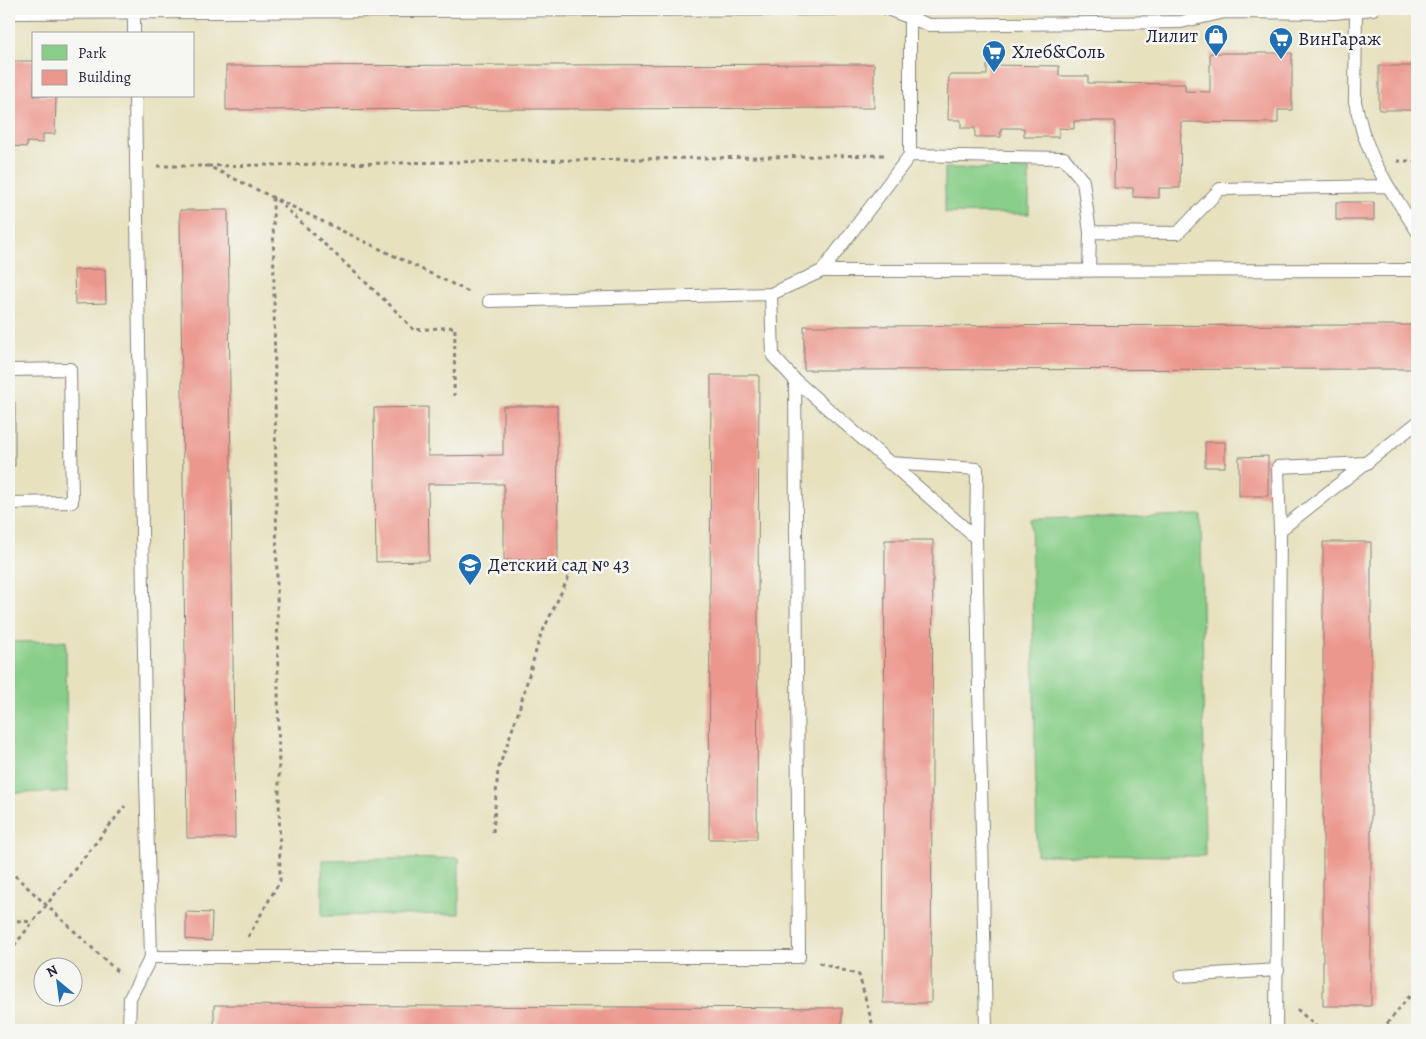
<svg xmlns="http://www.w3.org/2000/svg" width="1426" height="1039" font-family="Alegreya,serif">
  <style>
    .green { fill: #88ce88; stroke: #557862 }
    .building { fill: #ec978d }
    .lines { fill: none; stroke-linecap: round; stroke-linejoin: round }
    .service-casing { stroke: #84827c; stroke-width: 14 }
    .path { stroke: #84827c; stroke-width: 3; stroke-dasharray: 4 4; stroke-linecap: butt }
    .service { stroke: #fff; stroke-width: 12 }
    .labels { text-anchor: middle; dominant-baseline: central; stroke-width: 5; stroke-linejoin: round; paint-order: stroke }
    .poi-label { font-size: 19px; fill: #22223b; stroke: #f6f6f2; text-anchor: start }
  </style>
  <rect width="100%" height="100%" fill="#f6f6f2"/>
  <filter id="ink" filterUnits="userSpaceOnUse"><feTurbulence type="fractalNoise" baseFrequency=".02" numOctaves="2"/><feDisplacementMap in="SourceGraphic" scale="10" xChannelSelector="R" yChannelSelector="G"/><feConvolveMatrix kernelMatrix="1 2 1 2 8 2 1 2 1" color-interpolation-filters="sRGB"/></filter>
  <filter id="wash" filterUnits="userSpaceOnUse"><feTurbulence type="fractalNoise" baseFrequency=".0096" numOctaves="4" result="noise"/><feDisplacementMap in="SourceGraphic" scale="20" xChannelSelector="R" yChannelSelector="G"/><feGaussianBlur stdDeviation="1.12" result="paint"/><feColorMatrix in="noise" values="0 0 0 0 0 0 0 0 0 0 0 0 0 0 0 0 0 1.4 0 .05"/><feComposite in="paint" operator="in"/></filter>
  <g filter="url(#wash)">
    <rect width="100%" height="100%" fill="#e7e1be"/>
    <path class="green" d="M945,168L1029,169V214L945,213Z
      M1201,515L1205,856L1037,855L1031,519Z
      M66,641L67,792L9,793V642Z
      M459,858V914L322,916V860Z"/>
    <g id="blocks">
      <path class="building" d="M1210,53H1292V110H1278V123L1181,122L1180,188H1159V198L1133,197V188H1114L1115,121H1074V129L1059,128V137H1024V128H1001V137H975V128H961V120H948L949,75H987V65L1059,66V76H1088V83L1185,84V91L1210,92Z
        M9,61H34V96H56L55,134H43V143L27,142V147L9,146Z
        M874,64V108L226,110V66Z
        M1379,66H1417V110H1379Z
        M1336,202H1374V220H1336Z
        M180,210H228L235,838H187Z
        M105,269L106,303L75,304L74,270Z
        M1417,325V369L804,370V326Z
        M711,375H759L757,839H709Z
        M9,402H15V466H9Z
        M503,406H557L558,560H504V484H428L429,561L376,562L374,408L428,407V456L503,455Z
        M1205,442H1225V467H1205Z
        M1268,456V496H1239V457Z
        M885,540H933L931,1003H883Z
        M1323,542H1371V1006H1323Z
        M186,912L212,913L211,941L186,939Z
        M214,1005L842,1008V1030H214Z"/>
    </g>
  </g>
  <g filter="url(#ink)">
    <use href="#blocks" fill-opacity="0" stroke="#84827c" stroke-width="1"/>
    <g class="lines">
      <g class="service-casing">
        <path id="service" d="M134,9V34
          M887,9L929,25L1181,22L1225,12L1334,13L1373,9
          M1356,9L1355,102L1363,133L1374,161L1388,186L1417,231
          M9,13L837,9
          M910,155L1064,158L1083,181L1090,232L1089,271
          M1090,232L1178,233L1220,189L1388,186
          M822,271L1417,270
          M489,301L771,294L822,271L910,155V9
          M9,370L70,369L72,502L9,503
          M795,380L976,538L986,1030
          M889,463L977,469L976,538
          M1280,530L1278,467L1367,463
          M151,957H799L795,380L773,356L771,294
          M1181,976L1278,970
          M129,1030L130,998L151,957L146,779L135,96
          M1276,1030L1280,530L1417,423"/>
      </g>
      <path class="path" d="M1397,161H1417
        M157,166H208L471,293
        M208,166L884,155
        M277,200L391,306L414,330L455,327L454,396
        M493,832L498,770L518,713L540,637L572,570
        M9,870L120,974
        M9,920L33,922
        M248,937L280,881L273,196
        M9,952L125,806
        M819,963L859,975L874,1030
        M1297,1009L1320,1030
        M1382,1030L1407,999L1417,990"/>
      <use href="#service" class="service"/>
    </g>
  </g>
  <defs>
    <g id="shop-pin" transform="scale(1.25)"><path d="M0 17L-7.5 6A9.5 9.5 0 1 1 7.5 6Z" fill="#1f6fb2" stroke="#f6f6f2"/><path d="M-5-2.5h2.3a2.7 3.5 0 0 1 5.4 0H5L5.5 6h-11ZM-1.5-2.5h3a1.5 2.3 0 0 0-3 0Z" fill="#fff"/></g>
    <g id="supermarket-pin" transform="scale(1.25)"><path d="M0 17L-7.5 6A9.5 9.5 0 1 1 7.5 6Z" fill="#1f6fb2" stroke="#f6f6f2"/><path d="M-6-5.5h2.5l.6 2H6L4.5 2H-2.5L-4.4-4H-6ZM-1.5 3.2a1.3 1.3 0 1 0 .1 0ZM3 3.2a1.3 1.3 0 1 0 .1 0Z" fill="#fff"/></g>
    <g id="school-pin" transform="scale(1.25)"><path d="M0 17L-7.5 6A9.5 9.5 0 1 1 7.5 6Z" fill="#1f6fb2" stroke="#f6f6f2"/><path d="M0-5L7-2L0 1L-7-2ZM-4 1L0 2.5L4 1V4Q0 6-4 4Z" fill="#fff"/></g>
  </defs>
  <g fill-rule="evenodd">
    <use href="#shop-pin" x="1216" y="36"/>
    <use href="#supermarket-pin" x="1281" y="39"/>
    <use href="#supermarket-pin" x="994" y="52"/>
    <use href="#school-pin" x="470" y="565"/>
  </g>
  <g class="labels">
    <g class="poi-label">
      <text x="1198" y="36" text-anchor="end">Лилит</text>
      <text x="1298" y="39">ВинГараж</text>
      <text x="1012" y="52">Хлеб&amp;Соль</text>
      <text x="488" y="565">Детский сад № 43</text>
    </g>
  </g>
  <rect width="1426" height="1039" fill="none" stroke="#f6f6f2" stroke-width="30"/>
  <rect x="32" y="32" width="162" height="65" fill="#f6f6f2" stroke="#a1a1a9"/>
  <rect x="42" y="45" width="25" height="15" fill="#88ce88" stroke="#a1a1a9"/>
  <text x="78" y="58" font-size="15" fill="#22223b">Park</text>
  <rect x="42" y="70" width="25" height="15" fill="#ec978d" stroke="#a1a1a9"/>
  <text x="78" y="82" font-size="15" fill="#22223b">Building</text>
  <g transform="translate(58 982) rotate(331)"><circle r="24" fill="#f6f6f2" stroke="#a1a1a9"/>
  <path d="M0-4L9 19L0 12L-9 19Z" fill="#1f6fb2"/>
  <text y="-8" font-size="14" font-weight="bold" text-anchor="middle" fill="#22223b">N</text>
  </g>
</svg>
